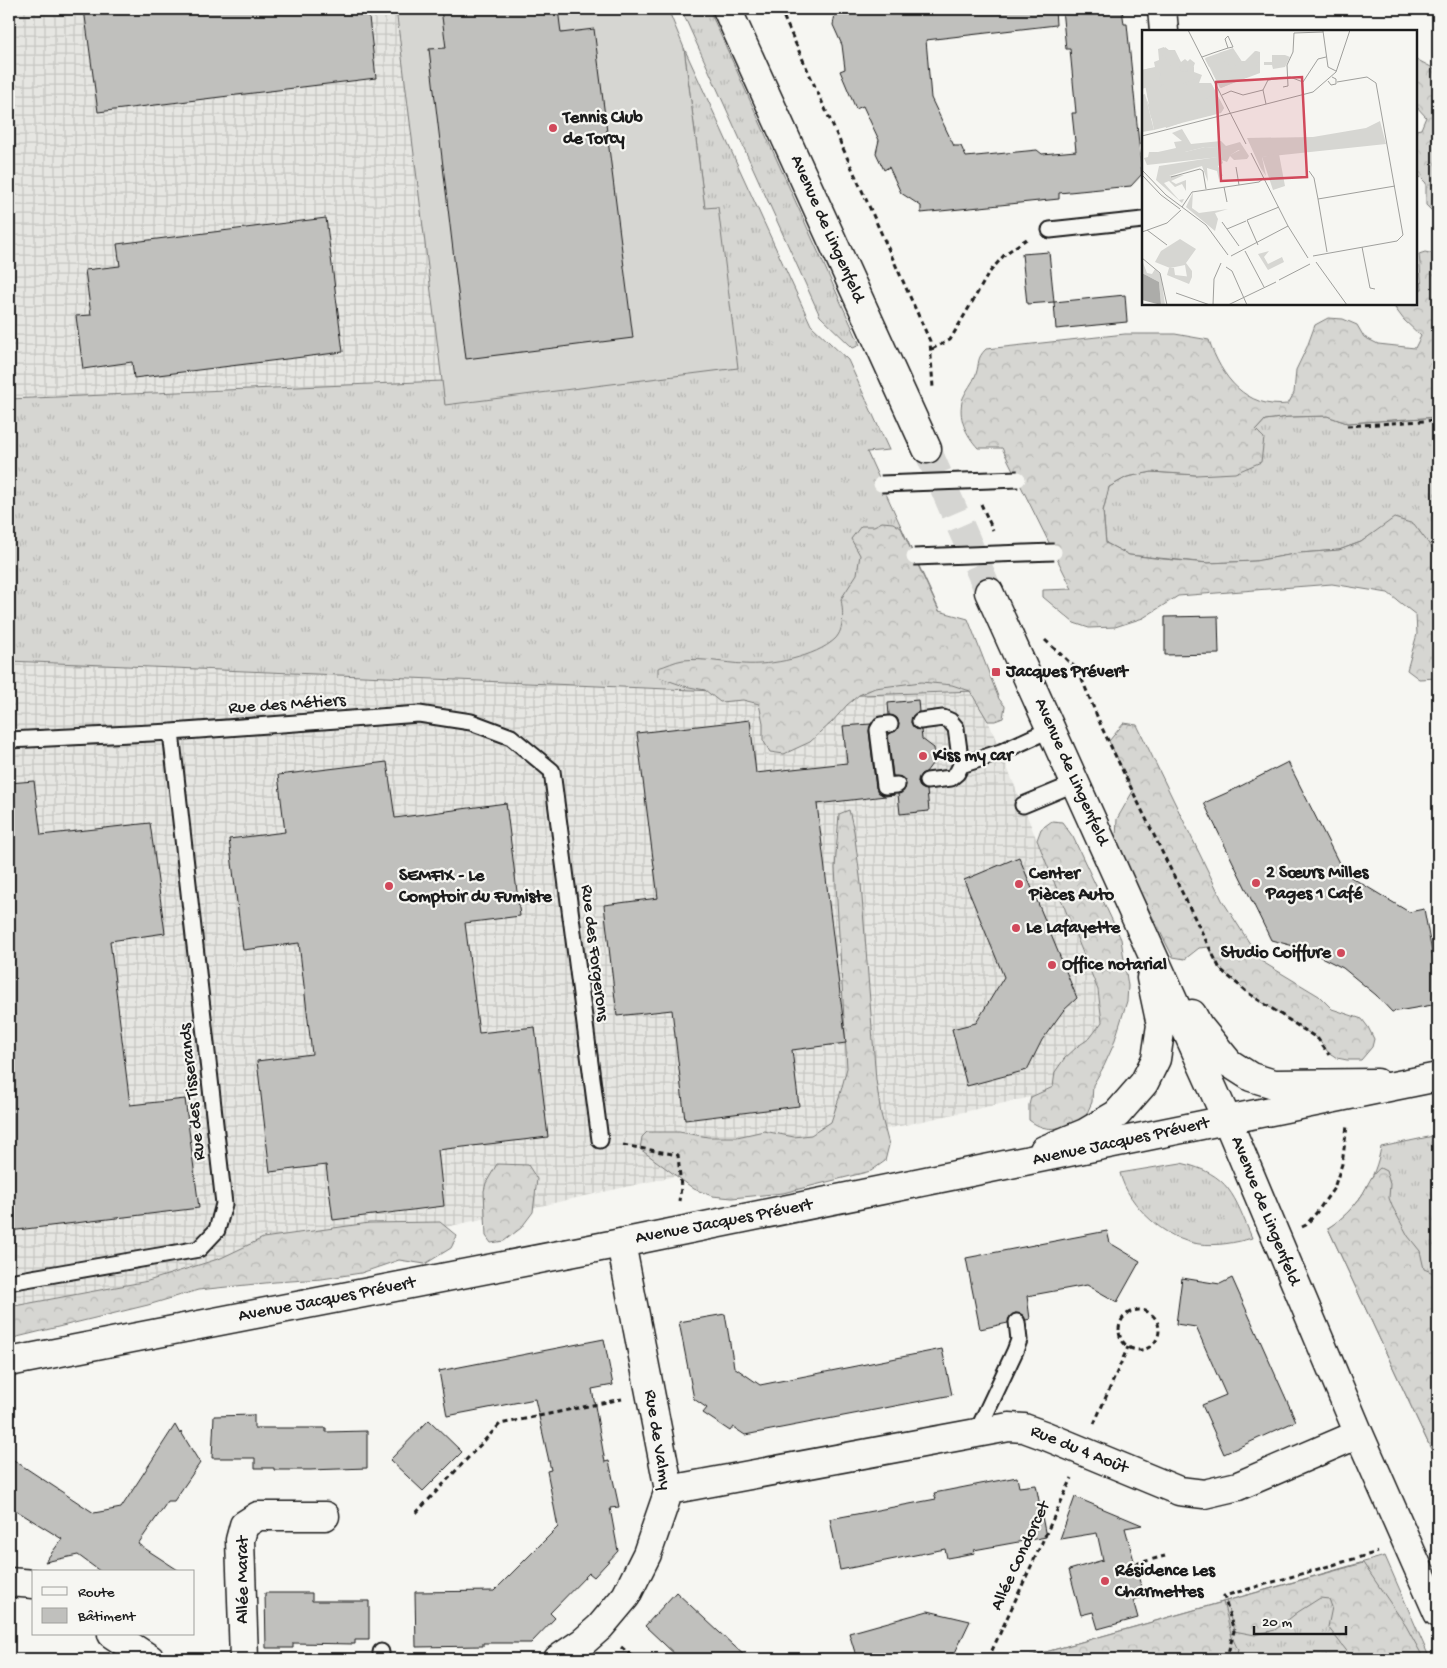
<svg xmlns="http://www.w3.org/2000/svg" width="1447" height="1668" font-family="'Gochi Hand',sans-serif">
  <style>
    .industrial { fill: url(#industrial-grid) }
    .grass { fill: url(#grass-tufts); stroke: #797977 }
    .forest { fill: url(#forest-crowns); stroke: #797977 }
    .pitch { fill: #d6d6d2; stroke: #797977 }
    .building { fill: #c0c0bd; stroke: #1c1c1c }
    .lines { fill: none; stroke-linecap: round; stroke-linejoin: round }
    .tertiary-tunnel { stroke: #d5d5d2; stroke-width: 28; stroke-dasharray: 28 14; stroke-linecap: butt }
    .service-casing { stroke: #1c1c1c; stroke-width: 19 }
    .minor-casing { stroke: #1c1c1c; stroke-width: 31 }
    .tertiary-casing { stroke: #1c1c1c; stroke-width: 31 }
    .secondary-casing { stroke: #1c1c1c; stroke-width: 31 }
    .path { stroke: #1c1c1c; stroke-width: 3; stroke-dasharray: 5 4; stroke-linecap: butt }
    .service { stroke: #f6f6f2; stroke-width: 15 }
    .minor { stroke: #f6f6f2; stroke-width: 28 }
    .tertiary { stroke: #f6f6f2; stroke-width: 28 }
    .secondary { stroke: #f6f6f2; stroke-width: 28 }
    .service-bridge-casing { stroke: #1c1c1c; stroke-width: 19; stroke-linecap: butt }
    .service-bridge { stroke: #f6f6f2; stroke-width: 15 }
    .poi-dot { fill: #d1495b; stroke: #f6f6f2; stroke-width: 2 }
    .labels { text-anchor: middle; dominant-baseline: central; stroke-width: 4.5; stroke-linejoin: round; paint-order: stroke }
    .poi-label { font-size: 18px; font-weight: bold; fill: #1c1c1c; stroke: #f6f6f2; text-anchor: start }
    .street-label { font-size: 18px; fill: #1c1c1c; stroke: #f6f6f2 }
    .inset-road { fill: none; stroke: #9f9f9c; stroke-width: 1 }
    .view { fill: #d1495b; fill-opacity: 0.15; stroke: #d1495b; stroke-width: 2.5 }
    .inset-edge { fill: none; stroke: #1c1c1c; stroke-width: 2.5 }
  </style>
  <defs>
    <pattern id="industrial-grid" width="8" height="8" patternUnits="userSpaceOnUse" patternTransform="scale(1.25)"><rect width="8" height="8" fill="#e6e6e2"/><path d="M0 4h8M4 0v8" fill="none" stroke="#c5c5c1"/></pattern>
    <pattern id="grass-tufts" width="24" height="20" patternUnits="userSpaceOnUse" patternTransform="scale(1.25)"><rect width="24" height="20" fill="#d6d6d2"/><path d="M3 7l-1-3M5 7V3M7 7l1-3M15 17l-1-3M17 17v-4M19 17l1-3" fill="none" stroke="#b7b7b4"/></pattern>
    <pattern id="forest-crowns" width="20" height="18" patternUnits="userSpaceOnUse" patternTransform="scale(1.25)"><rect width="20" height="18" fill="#d6d6d2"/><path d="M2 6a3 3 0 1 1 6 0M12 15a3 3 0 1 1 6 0" fill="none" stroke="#b7b7b4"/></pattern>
  </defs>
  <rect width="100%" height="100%" fill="#f6f6f2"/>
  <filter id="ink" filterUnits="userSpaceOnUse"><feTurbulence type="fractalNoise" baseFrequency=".02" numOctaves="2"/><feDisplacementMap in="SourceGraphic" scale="10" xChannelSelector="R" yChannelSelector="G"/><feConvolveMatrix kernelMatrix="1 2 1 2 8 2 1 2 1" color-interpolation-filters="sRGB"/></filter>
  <g filter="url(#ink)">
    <path class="industrial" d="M9,9H396L446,404L738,368L867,452L976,691L1098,990L1103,1036L1070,1079L1031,1097L9,1324Z"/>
    <path class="grass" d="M681,9H709L860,345L853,348L820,316Z
      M684,48L811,325L848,360L889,450L867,452L976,691L833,696L9,661V399L443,381L445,404L718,207L705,209Z
      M1327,416L1347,423L1438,417V556L1432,545L1374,533L1361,542L1339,550L1300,553L1256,561L1208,563L1129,555L1106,543L1103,511L1109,487L1127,477L1152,472L1196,475L1256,430L1265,420L1288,417Z
      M1438,1135V1464L1328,1228C1356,1211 1376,1179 1381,1147Z
      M1181,1163C1230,1174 1234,1196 1252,1238C1235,1243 1217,1246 1199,1244C1166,1240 1128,1206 1120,1173Z
      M1385,1556L1430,1659H1021Z"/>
    <path class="forest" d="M1416,59L1431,67L1438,73V217L1426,205V183L1416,173V130L1421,129L1426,117L1416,106Z
      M1425,252L1438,255V417L1347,423L1327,416L1288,417L1265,420L1256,430L1264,438L1261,462L1235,473L1196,475L1152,472L1127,477L1109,487L1103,511L1106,543L1129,555L1163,559L1208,563L1255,561L1300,553L1339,550L1361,542L1394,518L1414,524L1438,556V678L1419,679L1407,670L1417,634L1416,615L1388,593L1332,584L1178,596L1143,618L1115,627L1089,628L1074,623L1043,597V590L1072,589L1002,448H978C966,435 957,417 963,398C966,390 973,383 976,374C980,362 976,359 986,349L1125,334H1175L1209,340C1221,377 1246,409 1288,404L1294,393L1296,370L1307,347L1315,325L1328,318L1343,319L1357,325L1364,337L1378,344L1415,348L1421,336L1404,320L1392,304H1416V290L1422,289L1419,254Z
      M882,522L893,523L901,528L939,611L968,619L999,699L1005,706L1003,718L995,721H988L970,691L952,685L921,682L875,688L859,695L847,705L831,723L810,742L784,754L770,752L763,740V723L759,704L743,700L720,702L705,690L684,686L658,677V668C666,666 675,661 683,660C705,658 723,663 744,664C770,666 816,657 835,639C845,629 843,611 841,599L857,574L860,555L851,539L861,526H874Z
      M1124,723L1137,725L1222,900L1261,961L1319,996L1332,1009L1362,1019L1368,1027L1374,1039L1372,1047L1361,1060H1347L1337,1058L1328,1052L1318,1039L1248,993L1220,969L1209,947L1199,948L1185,959L1173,957L1145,902L1125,867L1116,838L1117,819L1133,791L1109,741Z
      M849,810L854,831L861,884L876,1080L881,1114L889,1145L885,1161L871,1171L783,1193L732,1198L712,1196L694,1189L640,1149L642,1137L647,1132H679L708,1137H737L764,1131L794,1137L811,1135L831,1122L839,1098L847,1068L835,868L839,814Z
      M1052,821L1062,822L1073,837L1121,939L1128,986L1127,1001L1113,1046L1104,1066L1093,1085L1092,1102L1084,1120C1064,1127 1048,1135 1029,1120V1105L1031,1097L1053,1087L1055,1072L1064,1059L1078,1046L1090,1038L1102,1022L1098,990L1037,840L1041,829Z
      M497,1164L528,1165L537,1179L533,1212L521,1228L504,1241L491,1243L486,1236L484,1191L486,1183Z
      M1380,1168L1386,1171L1390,1184L1389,1198L1392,1206L1408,1236L1420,1251L1424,1269L1438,1275V1464L1328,1228C1341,1220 1353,1208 1362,1195C1368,1185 1371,1175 1380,1168Z
      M440,1222L457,1236L451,1248L425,1264L399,1260L361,1273L322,1279L275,1282L198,1290L148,1305L9,1339V1307L148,1281L221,1258L263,1238L369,1223Z
      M1363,1563L1406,1626L1424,1659H1353L1328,1627L1332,1607L1329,1599L1320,1598L1298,1612L1275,1630L1255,1635L1234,1631L1226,1601Z
      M1223,1602L1232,1637L1238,1650L1235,1659H1021Z"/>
    <path class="pitch" d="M396,9H668L684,48L705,208L718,207L738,368L445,405Z"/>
    <path class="building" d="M84,9H368L376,78L98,112Z
      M441,9H558L561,33L594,29L633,338L466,359L429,49L446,48Z
      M836,9H1055L1056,25L926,40L931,98L954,146H961L966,157L1037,150L1042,154L1076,151L1072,113H1076L1070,49H1066L1062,9H1122L1124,24H1127L1142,174L1131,186L1059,193V199L921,213V206L901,193L889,167L884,170L876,153L879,140L863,106L856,109L840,71L845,69L842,45L833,25Z
      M326,218L343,352L134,378L132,362L83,369L76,316L91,315L85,270L120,266L117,244Z
      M1049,252L1054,302L1027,304L1022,254Z
      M1125,295L1127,322L1056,329L1054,302Z
      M1218,616L1219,654L1165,655V617Z
      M918,700L919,712L912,717L911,723L916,729L921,730L922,739L934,748L935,760L926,772L921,774L918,782L920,787L927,790L929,811L900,814L898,794L905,789L906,784L901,777L893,776L888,734L896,731L899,723L897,718L889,715L888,703Z
      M750,720L756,773L847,763L843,726L871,724L869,731L876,788L882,795H894L817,804L846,1043L792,1050L799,1106L685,1120L672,1010L617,1016L604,905L658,898L637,733Z
      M387,762L395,818L506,803L520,916L465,923L479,1033L535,1027L548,1137L438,1150L444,1206L333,1220L326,1165L270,1172L257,1061L312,1054L299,943L243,950L229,839L285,832L278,775Z
      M1288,762L1344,873L1409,912L1424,909L1438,985V1004L1392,1012L1376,995L1343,968L1305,949L1271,940L1204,803L1231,791Z
      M34,781L41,835L150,823L165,933L110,941L130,1105L185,1099L199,1208L9,1231V783Z
      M1019,857L1077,998L1063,1011L1042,1040L1027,1070L967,1086L952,1029L976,1023L1004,977L964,880Z
      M1107,1231L1110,1243L1140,1261L1117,1302L1087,1285L1027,1296L1030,1319L1026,1320L1021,1314L1015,1313L1009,1318L1008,1323L980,1329L966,1258Z
      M1182,1278L1220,1284L1232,1278L1296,1421L1224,1454L1202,1405L1226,1395L1196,1327L1176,1324Z
      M725,1314L734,1367L760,1385L942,1349L952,1395L745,1435L733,1427L730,1431L703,1413L707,1408L694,1399L679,1322Z
      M604,1339L613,1385L592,1389L605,1462L609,1461L619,1507L610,1508L618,1551L594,1577L589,1573L550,1613L555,1618L531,1643H483V1646L416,1647L415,1592L494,1591L558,1527L547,1471L551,1470L535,1399L447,1416L439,1371Z
      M254,1415V1428H326V1432L367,1431V1468L310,1470H274V1468H255V1458H212L214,1416Z
      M429,1420L462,1452L423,1491L390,1460Z
      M175,1425L180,1434L181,1432L200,1463L174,1501H168L138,1544L181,1572H101L78,1555L45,1562L62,1539L9,1506V1457L94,1513L121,1508Z
      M1017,1477L1019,1487L1036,1485L1046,1537L974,1550L975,1553L947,1558L945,1549L840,1570L830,1519L936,1499L934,1493Z
      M1075,1497L1142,1525L1125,1528L1144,1597L1133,1600L1138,1618L1098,1629L1093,1612L1081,1615L1069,1570L1103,1560L1097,1533L1060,1539Z
      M676,1592L748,1659H680L645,1626Z
      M265,1593H312V1601H369V1640H355V1644L293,1643V1648H266Z
      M928,1611L970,1621L952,1659H857L849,1633Z"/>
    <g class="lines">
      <path class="tertiary-tunnel" d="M927,449L989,592"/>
      <g class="service-casing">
        <path id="service" d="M1050,230L1143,220
          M920,721L943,718L950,721L956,728L961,765L957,773L951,778L927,781
          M890,724L881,725L878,730L885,786L897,785
          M9,740L171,732L419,714L471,722L511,737L552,771L600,1140
          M961,765L1001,752L1051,729
          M1023,805L1076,783
          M9,1282L199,1249L217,1230L224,1204L171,732
          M977,1432L1015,1351L1019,1340L1017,1322
          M381,1652V1659"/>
      </g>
      <g class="minor-casing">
        <path id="minor" d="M1162,9L1164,31
          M1227,1120L1359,1434L1438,1613
          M669,1490L1009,1427L1024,1428L1046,1436L1179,1491L1204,1494L1238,1486L1359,1434
          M9,1582L34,1584
          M112,1634L150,1659
          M244,1659L240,1540L244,1525L258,1516H325
          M558,1659L583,1642L600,1627L626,1596L647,1554L669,1490L621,1243"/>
      </g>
      <g class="tertiary-casing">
        <path id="tertiary" d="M727,9L927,449
          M989,592L1227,1120
          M1192,1014L1198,1025L1229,1063L1251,1077L1274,1084L1377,1083
          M1044,1150L1085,1133L1117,1114L1144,1083L1156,1059L1161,1025L1151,978"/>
      </g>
      <g class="secondary-casing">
        <path id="secondary" d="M9,1362L621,1243L1438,1077"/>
      </g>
      <path class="path" d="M780,9L930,341L933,388
        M932,349L950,340L989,273L1005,254L1028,238
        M1347,426L1438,420
        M981,504L993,530
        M1045,640L1078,670L1102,728L1166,860L1220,969L1248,993L1318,1039L1329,1055
        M623,1145L678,1155L681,1188L679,1201
        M1302,1227L1306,1225L1317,1212L1334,1188L1342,1164L1347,1126
        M1119 1330a20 20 0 1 1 40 0a20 20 0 1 1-40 0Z
        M1094,1424L1128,1347
        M416,1513L500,1424L622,1399
        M1135,1564L1165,1556
        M621,1647L635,1659
        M988,1659L1072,1478
        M1224,1659L1227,1657L1234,1631L1224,1596L1378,1552"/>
      <use href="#service" class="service"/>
      <use href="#minor" class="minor"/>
      <use href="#tertiary" class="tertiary"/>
      <use href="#secondary" class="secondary"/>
      <g class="service-bridge-casing">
        <path id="service-bridge" d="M881,484L1018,479
          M914,557L1054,552"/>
      </g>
      <use href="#service-bridge" class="service-bridge"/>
    </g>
  </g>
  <g class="poi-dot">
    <circle cx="553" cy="128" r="5"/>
    <rect x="991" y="667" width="10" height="10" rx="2.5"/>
    <circle cx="923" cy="756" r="5"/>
    <circle cx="1256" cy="883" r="5"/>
    <circle cx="1019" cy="884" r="5"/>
    <circle cx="389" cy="886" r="5"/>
    <circle cx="1016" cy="928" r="5"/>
    <circle cx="1341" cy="953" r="5"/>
    <circle cx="1052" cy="965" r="5"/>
    <circle cx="1105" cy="1581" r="5"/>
  </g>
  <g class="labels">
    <g class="poi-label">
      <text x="563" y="118">Tennis Club<tspan x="563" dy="21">de Torcy</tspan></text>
      <text x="1006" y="672">Jacques Prévert</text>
      <text x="933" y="756">Kiss my car</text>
      <text x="1266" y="873">2 Sœurs Milles<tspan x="1266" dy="21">Pages 1 Café</tspan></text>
      <text x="1029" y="874">Center<tspan x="1029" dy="21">Pièces Auto</tspan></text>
      <text x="399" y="876">SEMFIX - Le<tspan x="399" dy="21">Comptoir du Fumiste</tspan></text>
      <text x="1026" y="928">Le Lafayette</text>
      <text x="1331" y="953" text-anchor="end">Studio Coiffure</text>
      <text x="1062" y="965">Office notarial</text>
      <text x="1115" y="1571">Résidence Les<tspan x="1115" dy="21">Charmettes</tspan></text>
    </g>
    <g class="street-label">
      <text transform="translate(827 229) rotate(66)">Avenue de Lingenfeld</text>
      <text transform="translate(287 705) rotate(-4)">Rue des Métiers</text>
      <text transform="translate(1071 772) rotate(66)">Avenue de Lingenfeld</text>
      <text transform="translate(594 953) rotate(83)">Rue des Forgerons</text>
      <text transform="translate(193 1092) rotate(-96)">Rue des Tisserands</text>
      <text transform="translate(1121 1142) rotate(-12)">Avenue Jacques Prévert</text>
      <text transform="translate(1265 1211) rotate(68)">Avenue de Lingenfeld</text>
      <text transform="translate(724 1222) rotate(-11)">Avenue Jacques Prévert</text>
      <text transform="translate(327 1300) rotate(-11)">Avenue Jacques Prévert</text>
      <text transform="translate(657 1440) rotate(81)">Rue de Valmy</text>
      <text transform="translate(1079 1450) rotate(22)">Rue du 4 Août</text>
      <text transform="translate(1021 1556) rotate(-65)">Allée Condorcet</text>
      <text transform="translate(243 1580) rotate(-90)">Allée Marat</text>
    </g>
  </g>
  <g transform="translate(1142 30)">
    <rect width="275" height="275" fill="#f6f6f2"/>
    <path d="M22,17L24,20H33L39,32L43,29L52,37V42L60,45L57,53H69L82,78L79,83L12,100L0,40L13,37L12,32L17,30L16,19ZM91,18L101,33L113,21L118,22V43L78,58L63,28ZM130,25H143L148,27L143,37L131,39L130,35H122V32H130ZM238,91L244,114L120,127L124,146L119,138L125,152L105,108L171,107L224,98ZM63,117L98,119L87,126L5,135L2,128L6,127L7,122H43ZM51,162L50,178L57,183L86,179L73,183L76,189L73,201L44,177ZM127,221L122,227L126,234L140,227L142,232L126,240L116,224ZM27,238H32L33,245L50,247L47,254L25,245Z" fill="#d6d6d2"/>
    <path d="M23,17L32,24L31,29L35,28L39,42L46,41L43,34L48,29L53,33L50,41L58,48L41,53L47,55L50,61L61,60L63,70L72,64L69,53L82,78L80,81L74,75L70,85L41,91L40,78L44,70L32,53L37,42H33L23,27H20ZM91,19L96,28L92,33L96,39L89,38L88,41L96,42L98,31H108L109,35L114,21L117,22V32L114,33L117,42L79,58L70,42L73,45L75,40L80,41V33L67,37L63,29L77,27V23L83,21L85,31L82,32L86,35L89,22L85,21ZM9,38L19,43L17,50L22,54L17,56L26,60L20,66L27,73L24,77H32L39,93L24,98L21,90L15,92L9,88L4,68L12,86L16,90L18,85L9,69L5,67L9,56L0,59V40ZM40,99L49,114L79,111L84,116L98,112L107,126L105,129L92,130L88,126L85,132L80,130L81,133L76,136L81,146L78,145L77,150L75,141L65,138L66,152L60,136L27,146L42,145L29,151L34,154L44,150V161L40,154L33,157L27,151L22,153L37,170L42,169L40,173L14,150L17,136L88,125L98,120L63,117L43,122L7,124L34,118L32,112L40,111L30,103ZM38,209L54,219L44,233L50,241V247H45L43,235L28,238L13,232L19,221ZM0,230L5,243L10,244L13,239L19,245L23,275H19L17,252L0,243Z" fill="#d6d6d2"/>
    <path d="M3,64L12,100L0,102V65ZM137,124L143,156L131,160L120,127Z" fill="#d6d6d2"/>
    <path d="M0,243L17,252L19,275L0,270Z" fill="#acaca9"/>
    <path class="inset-road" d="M46,0L104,114M181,1L186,37L194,41M60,27L71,23L86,18L91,17L86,6L83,9L86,18M186,51L189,55L194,54V49L190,47M141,57L146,56L145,35L151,22L152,3L181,2M80,65L89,61L101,65L121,60M124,74L121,60L126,50L148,47L161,52L176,29L184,27M0,106L171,62L194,42L208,0M109,123L146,196M94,137L97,155M0,140L24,165L64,195L86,225M167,141L172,148L176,169M0,145L19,165L38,179M29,147L58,139L61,141L64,159M82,157L85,172M40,177L50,162L117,152L122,148M80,192L97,216M146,196L166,228M85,199L104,191M5,200L25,215M0,202L25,193L39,180M116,215L105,190L137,177M220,217L228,258L233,259M103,221L122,257M185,222L176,169L253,156M89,226L146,196M171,226L255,211L261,205L234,53L225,47L195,52M0,228L18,243L25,275M174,232L205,275M84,237L90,241L105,275M137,250L168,234M34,263L68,275M71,275L72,249L79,233M86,275L134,252"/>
    <path class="view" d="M160,47L165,147L79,151L74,52Z"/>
    <rect width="275" height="275" class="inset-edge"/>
  </g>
  <rect width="1447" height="1668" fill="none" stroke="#f6f6f2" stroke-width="30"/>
  <rect x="15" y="15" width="1417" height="1638" fill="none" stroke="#1c1c1c" stroke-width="2" filter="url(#ink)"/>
  <rect x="32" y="1570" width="162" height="65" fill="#f6f6f2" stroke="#9f9f9c"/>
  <rect x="42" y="1587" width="25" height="8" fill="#f6f6f2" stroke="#9f9f9c"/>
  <text x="78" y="1596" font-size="15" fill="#1c1c1c">Route</text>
  <rect x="42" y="1608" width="25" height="15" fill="#c0c0bd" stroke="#9f9f9c"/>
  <text x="78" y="1620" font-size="15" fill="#1c1c1c">Bâtiment</text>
  <path d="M1254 1626v8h92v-8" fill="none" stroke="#1c1c1c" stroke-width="2.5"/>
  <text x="1262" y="1626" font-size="15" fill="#1c1c1c" stroke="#f6f6f2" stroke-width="4" paint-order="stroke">20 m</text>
</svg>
